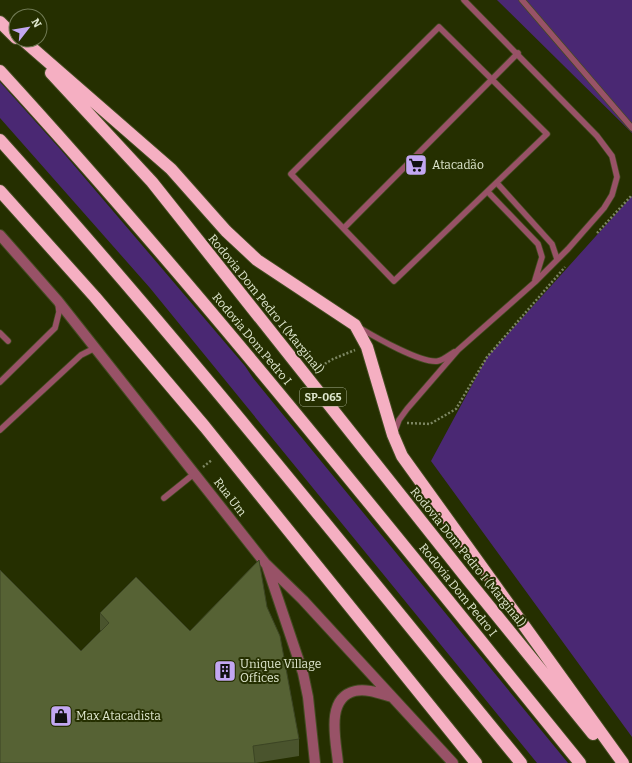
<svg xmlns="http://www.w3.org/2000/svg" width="632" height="763" font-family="Bitter,serif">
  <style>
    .green { fill: #4a2873 }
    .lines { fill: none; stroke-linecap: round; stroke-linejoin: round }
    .lane-casing { stroke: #434c21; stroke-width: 7 }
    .street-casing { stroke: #434c21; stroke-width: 12 }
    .highway-casing { stroke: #434c21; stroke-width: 14 }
    .path { stroke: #7c8661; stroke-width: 2.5; stroke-dasharray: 2 2; stroke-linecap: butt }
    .lane { stroke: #985267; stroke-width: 5.5 }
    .street { stroke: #985267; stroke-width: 10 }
    .highway { stroke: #f5afc2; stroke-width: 12 }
    .wall { fill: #4a542d }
    .building { fill: #566234; stroke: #3c4524 }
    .labels { text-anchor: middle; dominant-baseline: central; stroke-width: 4; stroke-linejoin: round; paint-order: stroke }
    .shield { fill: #252f00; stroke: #a7b090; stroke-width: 1 }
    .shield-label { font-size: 11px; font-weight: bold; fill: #dfe7ce }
    .poi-label { font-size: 12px; fill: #dfe7ce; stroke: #252f00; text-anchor: start }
    .street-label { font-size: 12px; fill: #dfe7ce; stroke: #252f00 }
  </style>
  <rect width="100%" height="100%" fill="#252f00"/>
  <path class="green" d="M497,0H632V133Z
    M0,82L61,150L245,366L253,378L568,763H537L150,288L0,118Z
    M632,196V737L431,461L487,357Z"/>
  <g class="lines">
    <g class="lane-casing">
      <path id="lane" d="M522,0L632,128
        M439,27L547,134L394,281L291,174Z
        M497,183L552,244L557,259
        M488,192L538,244L542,257L535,280
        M344,228L518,53
        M360,328C375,337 422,364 438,361C443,360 449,355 454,352
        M0,333L8,341
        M0,382L55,328L59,312L58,304
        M0,430L81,355L95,348
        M394,433L399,420L407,409L458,350L535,282L568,249L604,208L612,195L617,177L612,156L597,136L464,0
        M164,498L195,473"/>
    </g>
    <g class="street-casing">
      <path id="street" d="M0,235L58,301L265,563L303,600L453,763
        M267,566L303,673L308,697L315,763
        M338,763C336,741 325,698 355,691C367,688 381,694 392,697"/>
    </g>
    <g class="highway-casing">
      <path id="highway" d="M0,22L16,38
        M23,40L171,169L226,231L257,260L355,325L367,347L393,435L402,456L623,763
        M0,71C203,293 390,529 580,763
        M51,73L152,182L468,580L593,734
        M0,140C181,341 350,554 521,763
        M0,191L95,297L205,427L476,763"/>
    </g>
    <path class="path" d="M597,233L632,195
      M318,368L333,359L355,350
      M407,423L430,424L456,409L487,357L565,267
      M203,467L212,460"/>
    <use href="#lane" class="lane"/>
    <use href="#street" class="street"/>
    <use href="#highway" class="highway"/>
  </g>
  <path class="wall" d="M267,607L299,739V756L255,763L81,651L101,631L100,630V613L190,631Z"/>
  <path class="building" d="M259,560L267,607L280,636L299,739L253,746L255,763H0V570L81,651L109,623L100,613L136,577L190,631Z"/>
  <defs>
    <g id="supermarket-square" transform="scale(1.15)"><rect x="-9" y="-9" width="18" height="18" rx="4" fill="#c3a7f2" stroke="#252f00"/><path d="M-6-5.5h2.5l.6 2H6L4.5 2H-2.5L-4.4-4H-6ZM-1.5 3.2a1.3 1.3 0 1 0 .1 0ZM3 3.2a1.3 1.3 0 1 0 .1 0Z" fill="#111"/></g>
    <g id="building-square" transform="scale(1.15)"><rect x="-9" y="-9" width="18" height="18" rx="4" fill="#c3a7f2" stroke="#252f00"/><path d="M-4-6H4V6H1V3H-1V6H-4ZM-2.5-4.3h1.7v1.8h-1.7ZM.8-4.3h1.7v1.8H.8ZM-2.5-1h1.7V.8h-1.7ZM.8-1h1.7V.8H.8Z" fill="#111"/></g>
    <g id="shop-square" transform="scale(1.15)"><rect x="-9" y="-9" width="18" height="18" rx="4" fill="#c3a7f2" stroke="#252f00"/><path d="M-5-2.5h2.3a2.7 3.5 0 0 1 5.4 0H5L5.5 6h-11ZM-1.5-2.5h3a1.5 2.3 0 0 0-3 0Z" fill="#111"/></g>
  </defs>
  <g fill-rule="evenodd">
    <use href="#supermarket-square" x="416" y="165"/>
    <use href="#building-square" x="225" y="671"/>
    <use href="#shop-square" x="61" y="716"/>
  </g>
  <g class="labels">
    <rect class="shield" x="300" y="388" width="46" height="18" rx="3"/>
    <g class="shield-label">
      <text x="323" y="397">SP-065</text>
    </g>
    <g class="poi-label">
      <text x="432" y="165">Atacadão</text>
      <text x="240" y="664">Unique Village<tspan x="240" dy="14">Offices</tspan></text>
      <text x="76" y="716">Max Atacadista</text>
    </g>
    <g class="street-label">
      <text transform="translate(266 304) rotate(51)">Rodovia Dom Pedro I (Marginal)</text>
      <text transform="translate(252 339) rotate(50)">Rodovia Dom Pedro I</text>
      <text transform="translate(230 497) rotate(52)">Rua Um</text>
      <text transform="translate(468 557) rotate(51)">Rodovia Dom Pedro I (Marginal)</text>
      <text transform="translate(458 590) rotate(51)">Rodovia Dom Pedro I</text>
    </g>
  </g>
  <g transform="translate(28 28) rotate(59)"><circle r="19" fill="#252f00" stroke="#6f7952"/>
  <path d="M0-3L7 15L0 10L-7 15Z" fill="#c3a7f2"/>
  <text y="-6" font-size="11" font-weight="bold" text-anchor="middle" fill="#dfe7ce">N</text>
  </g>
</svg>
